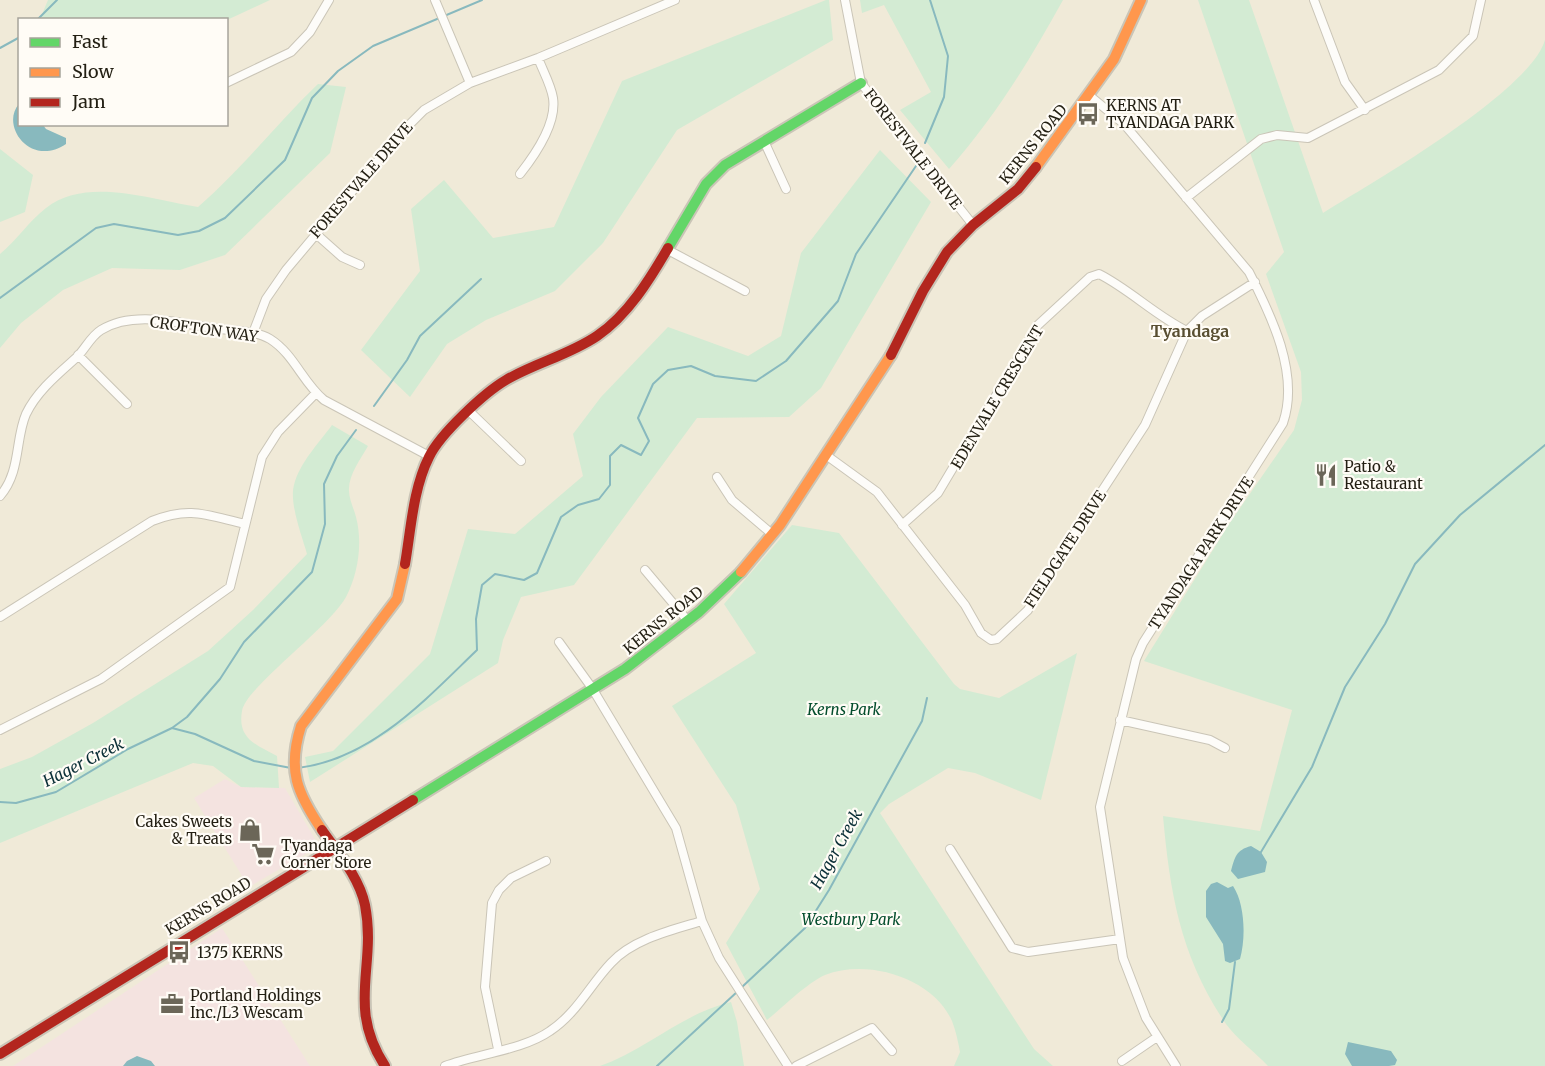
<svg xmlns="http://www.w3.org/2000/svg" width="1545" height="1066" font-family="Merriweather,serif">
  <style>
    .commercial { fill: #f4e3e0 }
    .green { fill: #d3ebd3 }
    .water { fill: #88b9be }
    .lines { fill: none; stroke-linecap: round; stroke-linejoin: round }
    .stream { stroke: #88b9be; stroke-width: 2 }
    .street-casing { stroke: #cac5b7; stroke-width: 10 }
    .fast-casing { stroke: #cac5b7; stroke-width: 14 }
    .slow-casing { stroke: #cac5b7; stroke-width: 14 }
    .jam-casing { stroke: #cac5b7; stroke-width: 14 }
    .street { stroke: #fdfcf9; stroke-width: 8 }
    .fast { stroke: #63d668; stroke-width: 10 }
    .slow { stroke: #ff974d; stroke-width: 10 }
    .jam { stroke: #b3261e; stroke-width: 10 }
    .labels { text-anchor: middle; dominant-baseline: central; stroke-width: 4.5; stroke-linejoin: round; paint-order: stroke }
    .poi-label { font-size: 15px; fill: #231f13; stroke: #fffcf6; text-anchor: start }
    .street-label { font-size: 15px; fill: #231f13; stroke: #fffcf6 }
    .park-label { font-size: 15px; font-style: italic; fill: #044d2d; stroke: #fffcf6 }
    .neighbourhood-label { font-size: 16px; font-weight: bold; fill: #594f32; stroke: #fffcf6 }
    .water-label { font-size: 16px; font-style: italic; fill: #0b2f37; stroke: #fffcf6 }
  </style>
  <rect width="100%" height="100%" fill="#f0ead8"/>
  <path class="commercial" d="M225,779L241,787L285,788L319,846L249,887L194,798Z
    M222,928L310,1066H13Z"/>
  <path class="green" d="M48,0H270L227,20L40,19Z
    M826,0H829L833,40L677,130L603,243L555,291L486,320L447,344L410,397L361,350L420,271L411,209L444,180L493,238L554,227L622,81Z
    M860,0H1063C1030,60 995,117 949,169L900,110L931,92L884,5L862,13Z
    M1198,0H1249L1323,213C1372,183 1530,92 1545,40V1066H1268C1255,1052 1237,1039 1226,1024C1181,958 1170,894 1163,816L1260,831L1292,710L1144,661L1229,524L1294,430L1302,400L1301,372L1266,274L1284,252Z
    M318,84L346,87L330,153L225,255L180,270L112,268L63,290L21,323L0,348V254C17,240 29,221 46,208C87,176 152,200 198,207C243,168 276,124 318,84Z
    M0,149L33,175L25,212L0,222Z
    M880,150L931,202L821,388L789,417L697,418L574,585L521,597L503,640L498,663L310,782L305,757L333,751L430,654L468,529L515,534L583,476L573,434L601,397L668,327L748,356L781,336L801,253Z
    M332,425L368,446C361,459 348,475 349,491C349,499 354,509 356,517C363,543 358,574 346,597C329,628 245,688 242,711C237,739 257,745 277,756L279,788L241,787L213,766L193,763L0,843V769L32,757L93,723L208,651L253,610L307,554C302,536 289,503 294,485C300,462 319,443 332,425Z
    M792,525L839,533L954,684L960,689L999,698L1077,653L1041,800L975,773L948,768L889,804L880,813L1034,1049L1053,1066H954L960,1052C958,1042 956,1031 952,1021C933,978 868,958 825,975C807,983 783,1007 767,1020L726,943L760,889L736,805L672,706L756,653L724,604Z
    M731,1002L737,1022L744,1066H600C646,1050 683,1013 731,1002Z"/>
  <path class="water" d="M19,104L20,124L43,125L46,129L66,138V144C30,168 0,125 19,104Z
    M1251,846L1261,852L1267,862L1265,872L1238,879L1231,871C1235,857 1236,850 1251,846Z
    M1217,882L1228,888L1233,886C1245,904 1246,938 1240,959L1230,963L1225,961L1223,944L1206,917V891L1211,884Z
    M1348,1042L1391,1051L1397,1060L1395,1065L1389,1066H1352L1345,1054Z
    M137,1056L151,1061L155,1066H123L127,1061Z"/>
  <g class="lines">
    <path class="stream" d="M37,20L57,0
      M0,48L20,37
      M925,143L944,97L948,56L930,0
      M0,298L96,228L114,224L178,235L199,231L225,218L285,160L312,98L338,71L373,46L482,0
      M374,406L407,360L420,336L481,279
      M172,728L195,734L254,761L291,768
      M298,768C372,759 426,699 477,650L476,619L482,585L495,574L524,580L537,573L561,517L578,505L599,499L610,485V456L621,445L641,455L649,441L638,418L653,384L668,370L691,366L715,376L756,381L786,361L838,301L856,254L916,166
      M0,802L16,803L56,792L128,749L172,728L187,717L220,679L244,642L312,572L325,524L324,484L337,456L356,430
      M1261,852L1312,767L1345,687L1385,624L1415,564L1460,515L1545,445
      M742,987L805,928L829,890L922,721L927,698
      M1222,1022L1229,1009L1235,962
      M657,1066L738,991"/>
    <g class="street-casing">
      <path id="street" d="M435,0L470,83
        M845,0L861,83L973,225
        M1314,0L1345,82L1365,110
        M226,83L291,52L310,32L329,0
        M1090,96L1124,124L1249,272C1271,315 1300,374 1283,423L1143,643L1136,659L1100,807L1123,958L1146,1018L1176,1066
        M764,141L786,189
        M520,174C535,155 557,124 553,98C551,85 543,71 538,58
        M1186,198L1261,139L1277,135L1308,138L1439,70L1473,36L1481,0
        M315,233L342,257L360,265
        M668,250L745,291
        M253,333L266,299L286,270L402,132L424,110L470,83L538,58L675,0
        M78,355L127,404
        M468,410L521,461
        M826,455L877,492L965,605L981,633L991,640L997,639L1028,610L1040,586L1145,425L1187,331L1202,316L1255,282
        M717,477L732,500L772,534
        M0,496C21,472 15,439 26,414C37,391 58,374 77,357C85,349 91,336 101,330C133,310 178,323 213,328C230,331 255,330 270,339C294,354 303,383 324,400L429,456
        M902,525L938,493L1038,325L1090,277L1099,274C1129,289 1156,316 1187,331
        M645,570L688,621
        M0,617L152,521C190,506 206,515 245,524
        M559,642L592,688L676,828L702,921L719,958L788,1066
        M1120,720L1210,740L1225,748
        M0,730L101,679L230,587L262,457L278,432L316,393
        M950,849L1012,948L1028,952L1120,939
        M498,1049L485,987L492,903L499,890L511,878L546,861
        M1122,1061L1157,1037
        M445,1066C477,1054 523,1050 550,1031C577,1013 590,985 611,963C633,939 672,930 702,921
        M796,1066L872,1028L892,1051"/>
    </g>
    <g class="fast-casing">
      <path id="fast" d="M668,248L706,184L725,165L861,83
        M413,800L625,669L699,612L741,572"/>
    </g>
    <g class="slow-casing">
      <path id="slow" d="M1036,167L1114,59L1141,0
        M741,572L780,525L891,355
        M322,830C297,793 287,770 301,726L397,599L405,564"/>
    </g>
    <g class="jam-casing">
      <path id="jam" d="M891,355L923,291L947,252L973,225L1018,189L1036,167
        M405,564C411,529 413,489 429,457C440,434 484,393 506,380C535,363 569,355 597,336C628,315 650,279 668,248
        M322,830C338,853 359,877 365,905C377,967 346,1006 385,1066
        M0,1054L413,800"/>
    </g>
    <use href="#street" class="street"/>
    <use href="#fast" class="fast"/>
    <use href="#slow" class="slow"/>
    <use href="#jam" class="jam"/>
  </g>
  <defs>
    <g id="bus-bare" transform="scale(1.8)"><path d="M-5-6H5V4H4V6H2V4H-2V6H-4V4H-5ZM-3.5-4V0h7V-4ZM-3.5 1.2v1.5H-2V1.2ZM2 1.2v1.5H3.5V1.2Z" fill="#6b6658" stroke="#fffcf6" stroke-width="2.5" paint-order="stroke"/></g>
    <g id="restaurant-bare" transform="scale(1.8)"><path d="M-5-6h1v4h1v-4h1v4h1v-4h1v5L-1.5 .5V6h-2V.5L-5-1ZM5-6V6H3V1.5H1.5Q1.5-4 5-6Z" fill="#6b6658" stroke="#fffcf6" stroke-width="2.5" paint-order="stroke"/></g>
    <g id="shop-bare" transform="scale(1.8)"><path d="M-5-2.5h2.3a2.7 3.5 0 0 1 5.4 0H5L5.5 6h-11ZM-1.5-2.5h3a1.5 2.3 0 0 0-3 0Z" fill="#6b6658" stroke="#fffcf6" stroke-width="2.5" paint-order="stroke"/></g>
    <g id="supermarket-bare" transform="scale(1.8)"><path d="M-6-5.5h2.5l.6 2H6L4.5 2H-2.5L-4.4-4H-6ZM-1.5 3.2a1.3 1.3 0 1 0 .1 0ZM3 3.2a1.3 1.3 0 1 0 .1 0Z" fill="#6b6658" stroke="#fffcf6" stroke-width="2.5" paint-order="stroke"/></g>
    <g id="office-bare" transform="scale(1.8)"><path d="M-6-3h4V-5.5h4V-3h4V5H-6ZM-1-4.5V-3h2v-1.5ZM-6 0V1H6V0Z" fill="#6b6658" stroke="#fffcf6" stroke-width="2.5" paint-order="stroke"/></g>
  </defs>
  <g fill-rule="evenodd">
    <use href="#bus-bare" x="1088" y="114"/>
    <use href="#restaurant-bare" x="1326" y="475"/>
    <use href="#shop-bare" x="250" y="830"/>
    <use href="#supermarket-bare" x="263" y="854"/>
    <use href="#bus-bare" x="179" y="952"/>
    <use href="#office-bare" x="172" y="1004"/>
  </g>
  <g class="labels">
    <g class="poi-label">
      <text x="1106" y="105">KERNS AT<tspan x="1106" dy="17">TYANDAGA PARK</tspan></text>
      <text x="1344" y="466">Patio &amp;<tspan x="1344" dy="17">Restaurant</tspan></text>
      <text x="232" y="821" text-anchor="end">Cakes Sweets<tspan x="232" dy="17">&amp; Treats</tspan></text>
      <text x="281" y="845">Tyandaga<tspan x="281" dy="17">Corner Store</tspan></text>
      <text x="197" y="952">1375 KERNS</text>
      <text x="190" y="995">Portland Holdings<tspan x="190" dy="17">Inc./L3 Wescam</tspan></text>
    </g>
    <g class="street-label">
      <text transform="translate(1033 144) rotate(-51)">KERNS ROAD</text>
      <text transform="translate(913 149) rotate(52)">FORESTVALE DRIVE</text>
      <text transform="translate(361 180) rotate(-49)">FORESTVALE DRIVE</text>
      <text transform="translate(204 329) rotate(8)">CROFTON WAY</text>
      <text transform="translate(997 397) rotate(-59)">EDENVALE CRESCENT</text>
      <text transform="translate(1065 549) rotate(-57)">FIELDGATE DRIVE</text>
      <text transform="translate(1201 553) rotate(-57)">TYANDAGA PARK DRIVE</text>
      <text transform="translate(663 620) rotate(-39)">KERNS ROAD</text>
      <text transform="translate(208 906) rotate(-31)">KERNS ROAD</text>
    </g>
    <g class="park-label">
      <text x="844" y="709">Kerns Park</text>
      <text x="851" y="919">Westbury Park</text>
    </g>
    <g class="neighbourhood-label">
      <text x="1190" y="331">Tyandaga</text>
    </g>
    <g class="water-label">
      <text transform="translate(83 762) rotate(-27)">Hager Creek</text>
      <text transform="translate(836 849) rotate(-61)">Hager Creek</text>
    </g>
  </g>
  <rect x="18" y="18" width="210" height="108" fill="#fffcf6" stroke="#a7a49b" stroke-width="1.5"/>
  <rect x="30" y="38" width="30" height="9" fill="#63d668" stroke="#a7a49b" stroke-width="1.5"/>
  <text x="72" y="48" font-size="18" fill="#231f13">Fast</text>
  <rect x="30" y="68" width="30" height="9" fill="#ff974d" stroke="#a7a49b" stroke-width="1.5"/>
  <text x="72" y="78" font-size="18" fill="#231f13">Slow</text>
  <rect x="30" y="98" width="30" height="9" fill="#b3261e" stroke="#a7a49b" stroke-width="1.5"/>
  <text x="72" y="108" font-size="18" fill="#231f13">Jam</text>
</svg>
